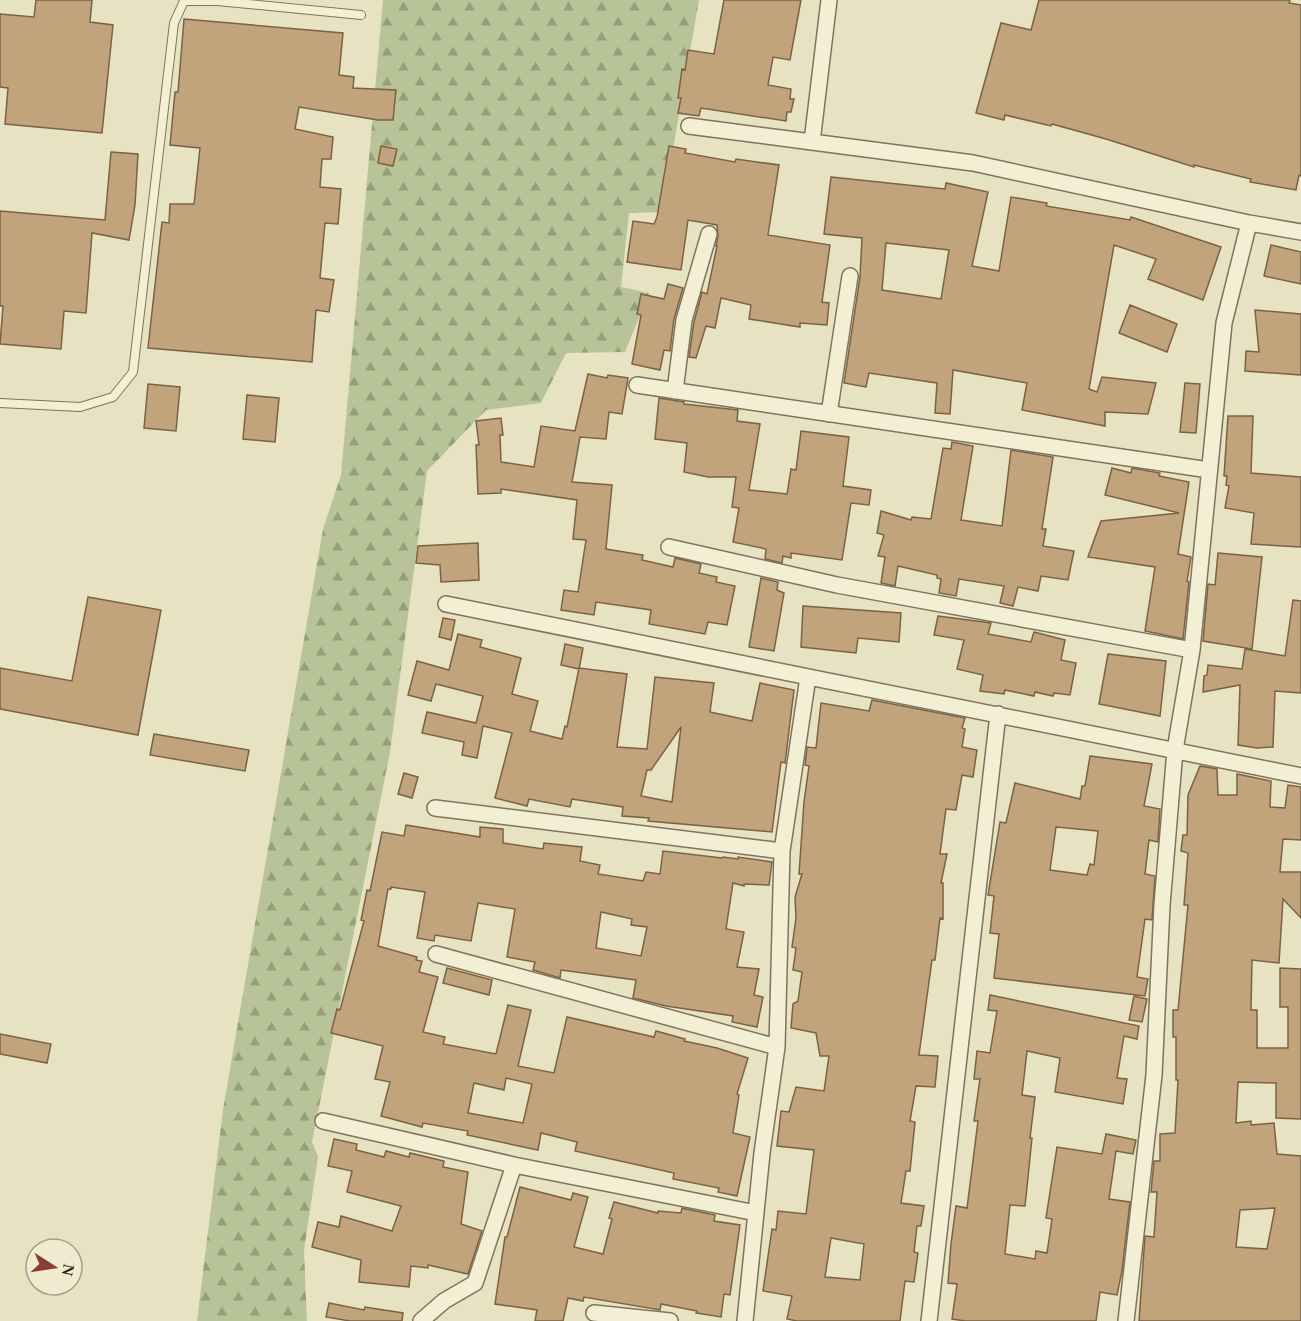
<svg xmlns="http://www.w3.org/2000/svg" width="1301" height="1321" font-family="Georgia,serif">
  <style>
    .forest { fill: url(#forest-firs) }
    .building { fill: #c1a37c; stroke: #7b6244; stroke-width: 1.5; fill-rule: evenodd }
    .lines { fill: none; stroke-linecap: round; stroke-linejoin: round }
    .service-casing { stroke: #7f745b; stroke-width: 10 }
    .minor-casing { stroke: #7f745b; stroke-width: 18 }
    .service { stroke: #f3efd4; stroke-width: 8 }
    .minor { stroke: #f3efd4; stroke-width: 15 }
  </style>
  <defs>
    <pattern id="forest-firs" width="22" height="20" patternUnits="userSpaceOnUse" patternTransform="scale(1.5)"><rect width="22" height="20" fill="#b8c497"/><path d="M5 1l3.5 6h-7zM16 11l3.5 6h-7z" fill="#969f7b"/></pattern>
  </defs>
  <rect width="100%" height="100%" fill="#e7e2c2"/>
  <path class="forest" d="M383,0H699L662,212L629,213L621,287L649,293L625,352L566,353L541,403L486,410L427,471L390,752L312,1142L318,1156L304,1251L307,1321H197L223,1110L323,529L341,475Z"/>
  <path class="building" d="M36,0H92L90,22L113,25L102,133L5,124L8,88L0,87V14L34,17Z
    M724,0H801L790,60L773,57L768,85L791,89L790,99H794L791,112H787L786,121L701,108L699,116L678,113L681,98H678L682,69L685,70L688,50L714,54Z
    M1039,0H1290L1289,3L1301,5V176L1299,175L1296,190L1250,182L1251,179L1194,165V167L1106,139L1052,124L1051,126L1005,115L1004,120L976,113L1001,23L1031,30Z
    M184,19L343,33L339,75L354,77L353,88L396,90L393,120H378L299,107L295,129L333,137L331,159H322L320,187L341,189L338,224L325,223L320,278L334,280L329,312L316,310L312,362L148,348L162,222L169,223L170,204H194L200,148L170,145L175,92H178Z
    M381,146L397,149L393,166L378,163Z
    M669,146L686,149L685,153L735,162L736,159L779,165L768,235L830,245L822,302L829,303L827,325L800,323V327L749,319L751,305L721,298L715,328L706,326L696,358L689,357L694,322L702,292L707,294L717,246H716L718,236L717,225L688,220L681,270L627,262L633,221L654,224L657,217Z
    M111,152L138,154L135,205L129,240L92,233L86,313L64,311L61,349L0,344L3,306H0V211L105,220Z
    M831,177L945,189L946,183L988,192L972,266L999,271L1011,197L1047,203L1046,206L1130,220L1131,217L1221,247L1203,300L1148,279L1156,259L1114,245L1089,389L1097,392L1102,377L1156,383L1148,414L1105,412V426L1022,410L1027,383L953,370L950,414L935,413L937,383L869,373L866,387L844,383L860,277L862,238L824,234ZM886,243L949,250L941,299L882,290Z
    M1271,245L1301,252V284L1264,276Z
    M668,284L683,288L674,319L670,351L664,350L660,370L632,364L641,315L637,314L641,294L664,299Z
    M1130,305L1177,324L1167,352L1119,333Z
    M1255,310L1301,314V375L1245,371L1246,351L1259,352Z
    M588,374L607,378L608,375L628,378L622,414L609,412L606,439L580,437L572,482L612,485L606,549L643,555L642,560L673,567L675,558L701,564L699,573L717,577L716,582L735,586L727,625L708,622L705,634L649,624L651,610L596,602L594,615L561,610L564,590L578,592L586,540L573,539L577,500L501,489V493L478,494L476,445H479L476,421L501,418L503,435H500L501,462L534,467L541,426L575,431Z
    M1185,383L1200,384L1196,433L1180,432Z
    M148,384L180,387L176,431L144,428Z
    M247,395L279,398L275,442L243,439Z
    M659,398L684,402V404L738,410L737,421L760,424L749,490L787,494L791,469L796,470L801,431L849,437L843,486L871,490L869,505L851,503L842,560L791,553V558L783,556L782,563L765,559L766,549L733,542L739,508L732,507L736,477H708L684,472L687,443L655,439Z
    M1228,416H1253L1251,473L1301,477V547L1251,544L1254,513L1225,508L1229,486L1226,485L1227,476H1224Z
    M952,442L973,446L961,520L1002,526L1011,450L1053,457L1042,529H1046L1043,546L1074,551L1068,580L1041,576L1038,591L1018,587L1013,606L1000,603L1004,586L959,579L956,596L939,593L941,579L937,578V575L898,566L895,586L881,583L885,557L878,556L884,535L877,533L881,511L911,520L912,517L931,519L943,448L951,449Z
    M1112,468L1131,473L1132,468L1160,473L1159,476L1189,482L1178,554L1191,557L1187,581L1189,582L1183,639L1145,631L1155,567L1088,557L1101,521L1179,513L1105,495Z
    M478,543L479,580L441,582L440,565L416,563L418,546Z
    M1218,553L1262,557L1252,649L1203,641L1208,584L1215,585Z
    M761,578L778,582L777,590L784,593L774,651L749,647Z
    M88,597L161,610L138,735L0,709V668L72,681Z
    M1293,600L1301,601V693L1275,691L1273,747L1257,748L1238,745L1240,685L1203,692L1204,676L1207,675L1208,665L1242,669L1245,649L1285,656Z
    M803,606L901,613L899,642L858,638L856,653L801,647Z
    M938,616L991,623L988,634L1031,642L1034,632L1065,640L1061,660L1076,663L1070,695L1054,693L1053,696L1035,692L1034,696L1005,690L1004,694L980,691L983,675L957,669L964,640L934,635Z
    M443,618L455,620L451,640L439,637Z
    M458,634L482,640L480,647L521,658L512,694L538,701L530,731L562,739L565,726L567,727L579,668L627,674L617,747L647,749L655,677L714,683L710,712L752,721L760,683L794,690L785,763L781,762L772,832L648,821L649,818L622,816L623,807L572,799L570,807L529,799L527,806L495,798L512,733L483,726L477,758L462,755L464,742L422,733L427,712L476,723L483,696L436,684L431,701L408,695L417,661L449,670ZM681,727L672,802L641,796L647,770H651Z
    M565,644L583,648L579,669L561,665Z
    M1108,654L1166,661L1160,716L1099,704Z
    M872,700L965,718L962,728L965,729L962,747L977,750L973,777L962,775L956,810L946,809L940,854H947L941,883H943V919L940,918L935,960H932L919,1055L938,1056L935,1087L916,1086L910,1121L915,1122L910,1171H906L901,1203L924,1206L921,1226H917L914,1252L918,1253L914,1282L905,1281L900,1321H797L787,1319L792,1296L763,1291L772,1229L776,1230L778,1211L806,1214L814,1150L777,1146L781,1111L789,1112L796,1087L824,1091L829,1056H820L816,1033L791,1028L793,1004L798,1001L802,972L793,970L796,948L792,947L796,918L795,897L802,874H799L804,802L809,766L805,765L807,747L816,748L821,703L869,711ZM831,1238L864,1244L860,1280L825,1277Z
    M154,734L249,750L245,771L150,755Z
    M1090,756L1152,764L1144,806L1160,809L1158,842L1149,840L1145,874L1155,876L1152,920L1145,919L1137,977L1148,979L1145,996L994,978L999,934L990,933L994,896L988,895L1000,822L1006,823L1015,783L1080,799L1082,786H1085ZM1056,827L1098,831L1094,865L1090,864L1087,875L1050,870Z
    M1200,766L1217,769L1218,795H1237V774L1271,781L1270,807L1285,808L1288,785L1301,787V840L1283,839L1280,872H1301V918L1283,899L1279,963L1252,960L1251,1010H1257V1048H1288V1007H1280V968L1301,969V1119L1276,1118V1083L1238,1082L1236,1123L1251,1121V1125L1274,1123L1277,1154L1301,1156V1321H1139L1145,1236L1154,1237L1157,1192H1151L1154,1161H1160V1134L1175,1133L1178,1080H1176V1037H1173V1010H1178L1188,905H1184L1188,853L1181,851L1183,835H1187L1188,795ZM1275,1208L1267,1249L1236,1247L1240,1210Z
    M404,773L418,777L412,798L398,794Z
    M406,825L480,837V827L503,829V843L543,849L544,843L582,847L580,861L600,865L598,874L643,881L646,872L660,874L663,851L722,858L723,857L738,859V857L772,862L769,885L744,884V886L733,883L726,929L744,932L737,967L759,969L754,995L763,997L757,1027L732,1022L733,1016L666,1006L633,998L636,980L561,970L560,978L533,970L535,962L507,957L515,909L478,903L471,941L435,935L434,941L417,938L425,892L391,887V889H388L378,946L417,957L416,960L422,961L419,972L438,977L423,1032L445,1037L443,1044L496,1054L508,1005L531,1010L518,1066L554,1073L567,1017L654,1037L656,1031L685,1039L684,1041L717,1048L748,1058L737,1094L739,1095L733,1133L750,1137L737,1196L718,1192L719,1188L673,1179L674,1173L575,1151L577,1142L541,1133L538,1150L467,1135L468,1131L423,1123L422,1127L381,1116L390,1082L375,1079L383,1046L331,1033L337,1009L340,1010L364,921L361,920L367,890L370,891L382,832L404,836ZM601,912L632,919L631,925L647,927L641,956L596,948ZM506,1078L532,1084L523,1123L468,1113L474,1083L504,1090Z
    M447,968L492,980L489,995L443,983Z
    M990,995L1139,1026L1137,1039L1124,1036L1117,1078L1127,1079L1123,1104L1055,1092L1060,1058L1027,1051L1022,1095L1035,1097L1030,1138H1032L1025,1206L1010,1205L1005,1254L1035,1259L1036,1251L1047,1253L1052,1219L1046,1218L1057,1147L1102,1154L1106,1134L1136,1140L1133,1154L1116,1151L1109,1199L1130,1202L1122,1271L1117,1295L1100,1292L1096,1321H965L952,1319L957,1284L948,1283L951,1244L956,1206L967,1208L978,1121H974L980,1079H974L977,1051L990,1053L997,1011L988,1010Z
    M1134,996L1147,999L1142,1022L1129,1020Z
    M0,1034L51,1044L47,1063L0,1054Z
    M334,1139L357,1144L356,1150L384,1157L386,1151L409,1157L410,1153L444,1161L443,1167L468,1172L461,1224L482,1231L468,1274L428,1265V1268L411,1266L409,1287L359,1282L361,1260L312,1247L318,1222L339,1227L341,1216L392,1231L401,1206L347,1192L352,1171L328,1166Z
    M520,1187L571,1200L573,1193L588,1197L574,1247L603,1254L612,1219L609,1218L614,1202L658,1213V1211L681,1213L682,1208L686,1209L715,1215L714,1221L740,1225L730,1295L724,1294L721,1317L696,1313L697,1311L661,1304L660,1310L584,1297L583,1301L568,1298L563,1321H535L537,1310L495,1304L505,1237H507Z
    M329,1303L364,1310L365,1307L403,1313L402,1321H350L326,1317Z"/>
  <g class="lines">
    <g class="service-casing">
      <path id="service" d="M0,403L80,407L113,397L133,372L174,23L184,1H217L361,15"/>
    </g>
    <g class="minor-casing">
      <path id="minor" d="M829,0L812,142L973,163L1249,223L1301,232
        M689,126L812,142
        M637,385L1209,470
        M675,391L684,320L709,234
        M829,414L850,276
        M669,547L837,585L1192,650
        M446,604L1301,776
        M435,808L782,851
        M436,954L777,1047
        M323,1121L514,1165L756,1213
        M594,1313L670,1321
        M421,1321L444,1301L475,1283L514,1165
        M745,1321L762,1153L777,1047L782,851L808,677
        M929,1321L998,714
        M1126,1321L1154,1075L1162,905L1175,750L1192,650L1224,323L1249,223"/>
    </g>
    <use href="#service" class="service"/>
    <use href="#minor" class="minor"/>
  </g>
  <g transform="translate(54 1267) rotate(102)"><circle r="28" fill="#f0ebd0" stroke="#a39e89" stroke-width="1.5"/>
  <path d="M0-4.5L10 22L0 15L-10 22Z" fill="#863f33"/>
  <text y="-9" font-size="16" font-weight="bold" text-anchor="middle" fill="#302a1e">N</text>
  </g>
</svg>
